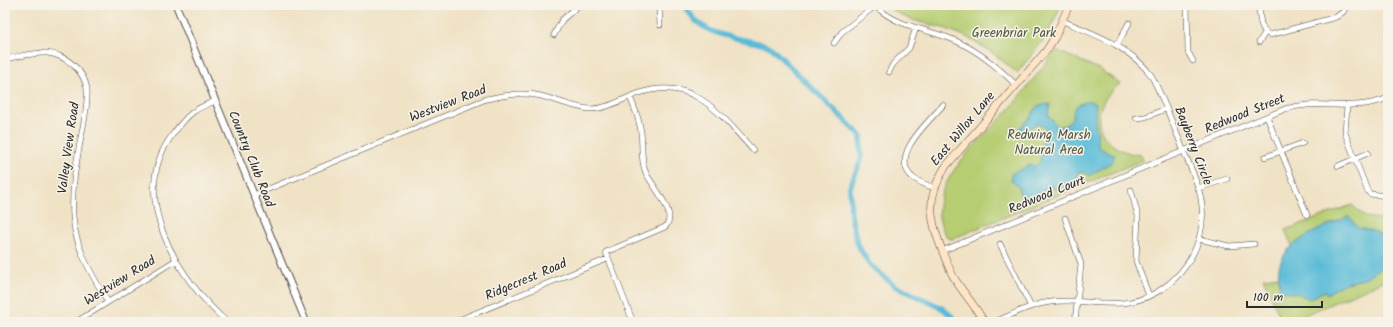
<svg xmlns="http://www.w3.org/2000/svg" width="1393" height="327" font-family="Kalam,sans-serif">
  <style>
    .green { fill: #b6cd72; stroke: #707c4e }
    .water { fill: #5abcd8; stroke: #427482 }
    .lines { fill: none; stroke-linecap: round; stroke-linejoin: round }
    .canal { stroke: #5abcd8; stroke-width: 5.5 }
    .minor-casing { stroke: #494642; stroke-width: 6 }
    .tertiary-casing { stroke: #494642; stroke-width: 8 }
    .secondary-casing { stroke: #494642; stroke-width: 8 }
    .minor { stroke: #fff; stroke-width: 5 }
    .tertiary { stroke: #fff; stroke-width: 6 }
    .secondary { stroke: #ffe4c6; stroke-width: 7 }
    .labels { text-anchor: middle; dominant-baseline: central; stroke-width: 3; stroke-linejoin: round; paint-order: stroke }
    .park-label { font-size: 13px; fill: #4e543d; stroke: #f7f3e8 }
    .street-label { font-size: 13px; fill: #2b2b2b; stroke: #f7f3e8 }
  </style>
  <rect width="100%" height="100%" fill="#f7f3e8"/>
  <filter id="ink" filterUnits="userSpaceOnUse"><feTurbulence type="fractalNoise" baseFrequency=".025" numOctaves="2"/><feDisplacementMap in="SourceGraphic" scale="8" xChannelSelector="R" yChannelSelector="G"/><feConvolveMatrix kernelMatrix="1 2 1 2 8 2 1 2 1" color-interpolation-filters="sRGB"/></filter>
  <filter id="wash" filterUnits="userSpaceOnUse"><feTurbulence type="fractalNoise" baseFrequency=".012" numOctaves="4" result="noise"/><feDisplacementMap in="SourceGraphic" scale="16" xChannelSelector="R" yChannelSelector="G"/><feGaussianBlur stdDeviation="0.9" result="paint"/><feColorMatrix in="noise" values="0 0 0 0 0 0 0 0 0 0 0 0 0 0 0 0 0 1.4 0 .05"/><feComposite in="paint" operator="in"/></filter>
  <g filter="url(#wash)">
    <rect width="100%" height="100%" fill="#f0e2c5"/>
    <path class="green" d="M886,5H1061L1047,36L1017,73C997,56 977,40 952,31C929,22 906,23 886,5Z
      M1055,51H1058L1101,70L1120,84C1083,111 1097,151 1141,155L1143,160L952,239L948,238C913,191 986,137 1013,105C1028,87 1041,69 1055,51Z
      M1352,205L1365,217L1388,220V279L1289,322H1282L1263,278L1304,273L1285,230Z"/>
    <path class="water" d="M1089,101L1096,103L1095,118L1099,148L1115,155L1112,162L1089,176L1085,173L1078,172L1076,181L1057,190L1050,186C1041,194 1035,194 1025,200L1020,195L1018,187L1010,179L1012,173C1023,171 1025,163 1036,166L1040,162L1043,142L1048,138L1045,127L1036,124L1019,137L1021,126L1029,119L1038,105L1050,104L1048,116L1059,127L1067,124L1073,117C1073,105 1078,104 1089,101Z
      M1349,216L1358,228L1374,231L1388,239V261L1367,278L1343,284L1327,294L1325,291L1309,299L1299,294L1280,291C1280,283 1277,271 1280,264C1287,239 1328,226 1349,216Z"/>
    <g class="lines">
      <path class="canal" d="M685,5C700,39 738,36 769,46L861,136V160L850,187L851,216L857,243L869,264L895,286L942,308L959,322"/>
    </g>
  </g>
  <g filter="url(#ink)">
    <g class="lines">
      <g class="minor-casing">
        <path id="minor" d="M659,5L660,25
          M874,5C898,27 920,27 949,38C975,48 996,65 1016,85
          M1187,5L1188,52L1193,61
          M1259,5C1260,16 1259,30 1270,35L1336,17L1343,12L1347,5
          M554,35L562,20L579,5
          M1259,42L1265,33
          M834,43L842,32L875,6
          M1117,45L1129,23
          M5,59C18,57 33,52 47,53C66,55 84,70 87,89C88,103 85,118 82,132C77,159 71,187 73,216C75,248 92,275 108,302
          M889,72L893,64L909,48L916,28
          M630,97C635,109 640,120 641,133C643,146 640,160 646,173C652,186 679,214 665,227L606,252L633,322
          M215,101C208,104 200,107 193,112C185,118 179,126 173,134C126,196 178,279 227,322
          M1347,106L1345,133L1367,190L1370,194L1388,196
          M1267,117L1307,215
          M1136,118L1145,117L1166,109
          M1265,157L1303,143
          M1338,166L1368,153
          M934,188C927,185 918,182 912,177C889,155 929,122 943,105
          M1198,188L1227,179
          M1131,190L1138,216L1136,261L1149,296
          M254,195L486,99C504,96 523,91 541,96C558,100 573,108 591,109C607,109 622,99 637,94C693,74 720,114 753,150
          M1065,218L1081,264L1075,322
          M1199,239L1229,246L1254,244
          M1000,244L1031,307
          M942,251L1285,109C1322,98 1351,113 1388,98
          M76,322L176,260
          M454,322L607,259
          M995,322C1013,314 1032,304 1051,302C1077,298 1104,307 1130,302C1177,293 1210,246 1201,199C1197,178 1186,159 1179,139C1170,118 1162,95 1151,75C1129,46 1096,35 1063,21"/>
      </g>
      <g class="tertiary-casing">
        <path id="tertiary" d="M176,5L306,322"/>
      </g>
      <g class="secondary-casing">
        <path id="secondary" d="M984,322C976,307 965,295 956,281C950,272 946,260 942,250C929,217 926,197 946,166L1046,51L1055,37L1069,5"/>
      </g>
      <use href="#minor" class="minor"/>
      <use href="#tertiary" class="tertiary"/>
      <use href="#secondary" class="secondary"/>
    </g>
  </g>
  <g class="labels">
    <g class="park-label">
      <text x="1014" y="33">Greenbriar Park</text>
      <text x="1049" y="135">Redwing Marsh<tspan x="1049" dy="15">Natural Area</tspan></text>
    </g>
    <g class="street-label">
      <text transform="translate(448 104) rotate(-21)">Westview Road</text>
      <text transform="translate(1245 114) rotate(-22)">Redwood Street</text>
      <text transform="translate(963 129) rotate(-50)">East Willox Lane</text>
      <text transform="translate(1193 146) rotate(69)">Bayberry Circle</text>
      <text transform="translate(69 148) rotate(-82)">Valley View Road</text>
      <text transform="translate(251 159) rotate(68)">Country Club Road</text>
      <text transform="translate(1047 195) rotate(-22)">Redwood Court</text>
      <text transform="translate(526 280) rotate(-23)">Ridgecrest Road</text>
      <text transform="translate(120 281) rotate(-32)">Westview Road</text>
    </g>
  </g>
  <rect width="1393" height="327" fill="none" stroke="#f7f3e8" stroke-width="20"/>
  <path d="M1247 301v6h75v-6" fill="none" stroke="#2b2b2b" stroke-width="2"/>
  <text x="1253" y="301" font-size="12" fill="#2b2b2b" stroke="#f7f3e8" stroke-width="3" paint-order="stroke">100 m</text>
</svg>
